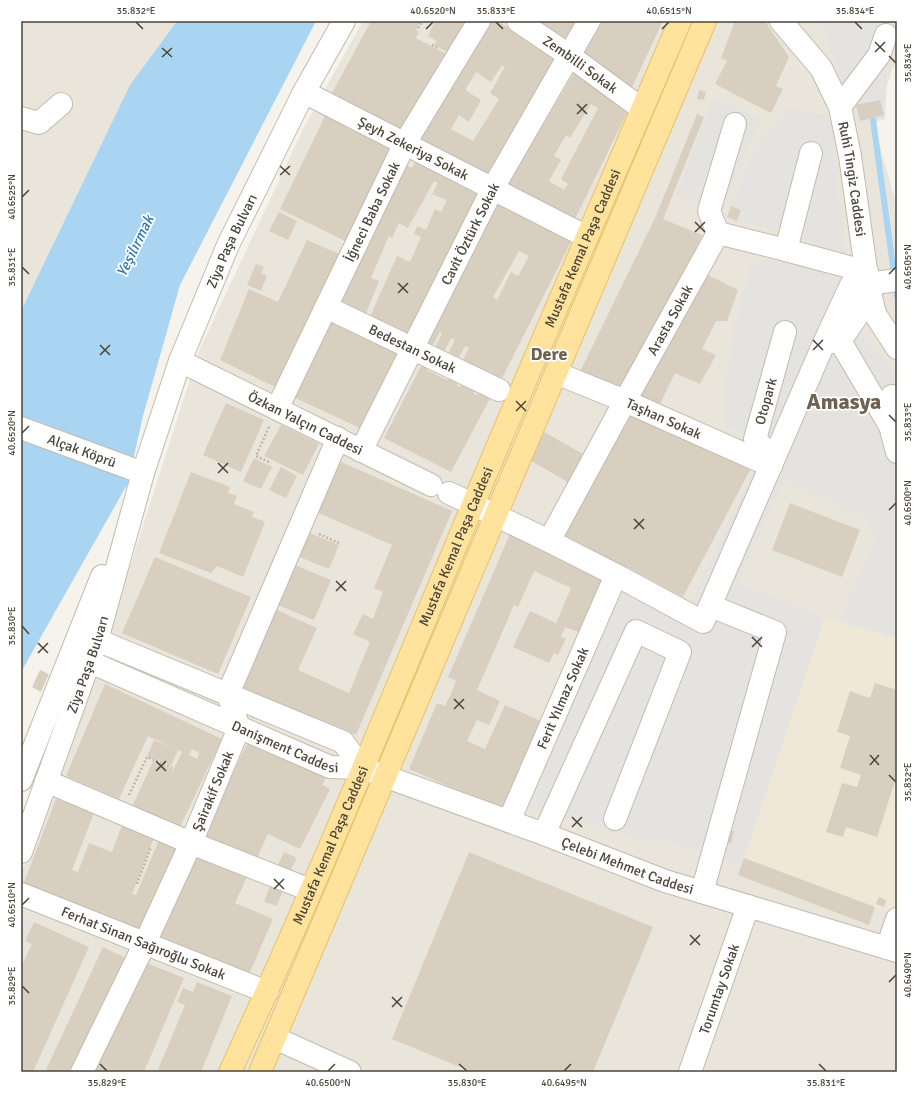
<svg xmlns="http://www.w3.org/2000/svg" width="918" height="1093" font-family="Signika,sans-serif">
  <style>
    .residential { fill: #eae5da }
    .education { fill: #efe8d6 }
    .parking { fill: #e5e3e0 }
    .water { fill: #a9d4f2 }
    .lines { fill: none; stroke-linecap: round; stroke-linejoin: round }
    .stream { stroke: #a9d4f2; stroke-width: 6 }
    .building { fill: #d8cfc1; fill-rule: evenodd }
    .minor-casing { stroke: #c2bbae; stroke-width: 24 }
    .major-casing { stroke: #e6c16a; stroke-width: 24 }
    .path { stroke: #c4b79f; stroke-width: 2.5; stroke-dasharray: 2 2; stroke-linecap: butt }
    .minor { stroke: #fff; stroke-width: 22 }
    .major { stroke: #ffe39c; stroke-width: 22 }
    .ticks { fill: none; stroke: #4b4439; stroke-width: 1.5 }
    .labels { text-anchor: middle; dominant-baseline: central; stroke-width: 3.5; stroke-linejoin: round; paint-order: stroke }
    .street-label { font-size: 14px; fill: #4b4439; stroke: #fff }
    .water-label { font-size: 15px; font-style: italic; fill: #2e7ab2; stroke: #fff }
    .district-label { font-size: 18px; font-weight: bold; fill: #6e6250; stroke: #fff }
    .town-label { font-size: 22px; font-weight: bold; fill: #6e6250; stroke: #fff }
    .neatline { fill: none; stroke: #4b4439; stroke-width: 1.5 }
    .ticks-label { font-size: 10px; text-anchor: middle; fill: #4b4439 }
  </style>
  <rect width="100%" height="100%" fill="#f6f3ec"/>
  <path class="residential" d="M21,21H177L130,85L21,311Z
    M363,21H897V61L892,69L875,128L897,207V1072H21V874L111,626L199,351L305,125Z"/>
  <path class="education" d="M825,617L897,638V915L744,858Z"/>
  <path class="parking" d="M815,21H897V46L887,68L885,119L858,126L823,31Z
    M713,98L761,118L720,217L676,194Z
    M788,107L830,117L846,254L790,234L737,221L741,210L731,206L750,156Z
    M775,258L843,280L829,311L862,332L897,376V638L839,621L875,540L868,521L785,480L737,583L825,617L741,866L656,838L647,841L526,806L627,577L688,607L755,467V439L727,427L726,385L732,335L750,263Z
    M21,917L34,922L21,951Z"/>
  <path class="water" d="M177,21H316L180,285L143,416L128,483L21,672V311L130,85Z"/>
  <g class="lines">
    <path class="stream" d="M873,120L897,296"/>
  </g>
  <path class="building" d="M371,21H420L416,30L419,32L416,38L450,56L406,133L332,93Z
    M435,21H470L451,54L434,45L437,41L428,36Z
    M486,21H497L557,56L484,179L417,139ZM502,65L505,67L490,93L499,99L473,141L451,129L459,115L469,122L481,100L465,90L476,72L491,82Z
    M533,21H576L571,29L577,33L568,46Z
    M600,21H663L632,87L581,55Z
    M735,21H765L789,57L776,86L783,89L771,113L715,84L727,61L721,58Z
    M577,68L632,103L573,223L506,186ZM591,104L598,108L561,179L568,184L564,190L549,181L561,160L554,156L566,135L570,138Z
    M699,90L706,92L704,100L697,99Z
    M880,100L884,115L860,121L856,105Z
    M327,112L395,146L347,242L280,209Z
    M697,114L704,117L663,219L702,235L678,289L621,394L578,376L656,216Z
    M418,156L481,190L408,340L368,321L397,256L410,262L421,237L414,234L417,226L426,230L435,209L441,212L447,200L432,194L438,183L434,181L408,228L399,223L392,238L389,236L371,278L379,281L363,321L333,307L402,163L412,168Z
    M497,196L575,234L499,384L460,365L469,348L465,346L456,363L446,358L455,340L451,338L442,356L433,351L442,334L440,332L430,350L418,344ZM519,251L529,256L518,276L511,272L497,300L493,297Z
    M731,206L741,210L737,221L727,217Z
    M279,212L297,221L288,240L269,231Z
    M307,240L339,254L275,387L220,360L249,289L278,302Z
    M256,264L264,267L261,273L267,276L261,291L247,285Z
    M702,272L738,290L727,321H716L702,349L716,355L700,384L675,373L658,408L633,397Z
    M328,317L399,350L362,429L291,396Z
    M410,361H432L427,370L447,380L452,372L461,376L457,385L460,387L465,377L479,384L474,394L477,395L482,385L494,391L451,472L384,438L421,366Z
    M226,403L264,420L241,472L203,455Z
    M626,406L750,470L683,597L627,567L623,576L604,567L608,558L560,533Z
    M281,425L319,444L303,475L264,456Z
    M544,432L592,459L576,487L528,459Z
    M254,458L272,467L261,489L243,481Z
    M337,460L452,511L356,735L235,686L270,607L317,628L298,670L349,693L370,642L353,634L363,614L373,619L383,592L374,588L392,545L314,511Z
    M281,467L297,476L286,498L269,490Z
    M191,472L230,487L228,493L237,496L234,504L254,512L252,517L265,522L243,577L217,566L211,573L159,553Z
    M790,503L860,530L842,577L772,550Z
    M305,531L339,545L329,569L295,555Z
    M510,534L606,577L581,633L565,627L561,637L566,639L558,655L554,653L549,663L513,647L530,611L556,623L571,588L534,571L518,607L514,605L477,690L500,701L489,725L477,720L467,741L485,749L505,705L541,721L502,810L409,769L437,703L445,706L454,687L456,681L448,677Z
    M155,557L251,597L218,674L122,633Z
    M290,563L331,580L314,620L273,603Z
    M40,670L49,674L41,692L32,687Z
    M875,683L897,690V775L877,837L846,827L843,837L826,832L842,783L857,787L861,775L840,768L850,736L837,732L850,691L870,698Z
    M105,684L222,739L178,831L131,809L153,761L173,770L182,752L148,736L119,799L66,776ZM192,749L199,753L197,759L189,755Z
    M154,740L178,750L171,766L147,756Z
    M249,740L326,777L322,785L330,789L300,849L268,834L256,860L202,837Z
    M56,799L94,813L72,870L84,875L78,872L89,843L112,852L124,820L156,833L132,894L136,895L161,835L184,845L147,933L23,885Z
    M724,828L734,831L731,844L720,841Z
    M284,852L297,858L289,873L277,867Z
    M469,852L653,927L593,1072H472L392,1039Z
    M194,855L244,870L247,877L235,903L273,919L247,979L155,939Z
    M744,858L875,907L869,925L738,875Z
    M270,886L283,890L277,906L264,902Z
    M879,897L886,900L884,907L876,904Z
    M34,922L89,947L33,1072H21V962L23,963L32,944L25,941Z
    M103,947L130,960L76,1072H45Z
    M144,962L184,978L144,1072H90Z
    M197,982L232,996L201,1072H157L185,1005L177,1002L183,988L193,992Z"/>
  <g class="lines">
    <g class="minor-casing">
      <g id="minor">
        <path id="s1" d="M518,21L570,56L642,109"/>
        <path id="s2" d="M781,21L821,68L840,107L850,156L868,284L875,314L897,348"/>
        <path id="s3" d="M304,92L587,237"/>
        <path d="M840,107L879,55L886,35"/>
        <path d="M21,118L39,123L61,104"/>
        <path d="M718,233L709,211L735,124"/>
        <path d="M786,250L811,153"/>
        <path d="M868,284L897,280"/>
        <path id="s4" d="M326,307L499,390"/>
        <path d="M840,341L890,426L897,452"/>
        <path d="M824,343L851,285L867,272"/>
        <path id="s5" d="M180,361L431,485"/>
        <path id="s6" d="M556,373L625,401L771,466"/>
        <path d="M892,396L897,403"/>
        <path id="s7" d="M277,409L405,143L479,21"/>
        <path id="s8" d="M21,428L143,473"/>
        <path id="s9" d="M361,451L493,188L589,21"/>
        <path id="s10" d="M771,466L761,445L755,439L785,332"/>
        <path d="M449,493L549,541L616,575L703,622L824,343L840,341L871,296"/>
        <path id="s11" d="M549,541L625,401L718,233L786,250L867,272"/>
        <path d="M97,640L343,742L362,768"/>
        <path id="s12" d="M90,662L330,767L362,768L544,834L665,881L897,951"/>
        <path d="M21,780L102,576"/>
        <path d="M46,781L191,843L310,890"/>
        <path id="s13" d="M509,821L616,575"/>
        <path d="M544,834L636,631L680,652L615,819"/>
        <path id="s14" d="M21,852L97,640L143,473L180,361L228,245L304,92L344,21"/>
        <path d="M702,892L775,632L711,606"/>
        <path id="s15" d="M21,894L267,992"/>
        <path d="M887,948L897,919"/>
        <path d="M275,1038L350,1072"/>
        <path id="s16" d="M82,1072L145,943L191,843L239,728L228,694L338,438"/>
        <path id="s17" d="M690,1072L748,906"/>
      </g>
    </g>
    <g class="major-casing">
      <g id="major">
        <path id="s18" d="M230,1072C316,886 393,696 472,507C540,344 611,183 680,21"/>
        <path d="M260,1072L705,21"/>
      </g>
    </g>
    <path class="path" d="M418,28L422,21
      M432,45L438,48
      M269,427L256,456L271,463
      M319,534L339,543
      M129,795L147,757L172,768
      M137,884L151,847"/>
    <use href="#minor" class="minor"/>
    <use href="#major" class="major"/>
  </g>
  <path class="ticks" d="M136,22L143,29M496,22L503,29M855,22L862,29M426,29L433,22M662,29L669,22M875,42L885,52M162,48L172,57M875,52L885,42M889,56L896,63M162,57L172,48M577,104L587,114M577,114L587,104M280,166L290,175M280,175L290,166M22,197L29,190M695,222L705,232M695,232L705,222M22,267L29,274M889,274L896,267M398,283L408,293M398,293L408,283M813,340L823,350M100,345L110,355M813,350L823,340M100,355L110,345M516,401L526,411M516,411L526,401M889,415L896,422M22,433L29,426M218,463L228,473M218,473L228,463M889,510L896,503M634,519L644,529M634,529L644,519M336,581L346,591M336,591L346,581M22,626L29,634M752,637L762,647M38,643L48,653M752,647L762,637M38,653L48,643M454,699L464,709M454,709L464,699M870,755L879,765M156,761L166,771M870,765L879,755M156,771L166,761M889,775L896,782M572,817L582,827M572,827L582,817M274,879L284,889M274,889L284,879M22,905L29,898M690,935L700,945M690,945L700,935M889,982L896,975M22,986L29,993M392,997L402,1007M392,1007L402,997M100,1064L107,1071M459,1064L467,1071M819,1064L826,1071M328,1071L335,1064M564,1071L571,1064"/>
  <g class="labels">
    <g class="street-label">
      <text stroke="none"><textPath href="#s1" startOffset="76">Zembilli Sokak</textPath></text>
      <text stroke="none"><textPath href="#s3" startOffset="123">Şeyh Zekeriya Sokak</textPath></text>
      <text stroke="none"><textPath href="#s2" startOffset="178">Ruhi Tingiz Caddesi</textPath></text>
      <text stroke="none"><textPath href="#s7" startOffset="219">İğneci Baba Sokak</textPath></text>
      <text stroke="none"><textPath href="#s9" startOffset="243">Cavit Öztürk Sokak</textPath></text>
      <text stroke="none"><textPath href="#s14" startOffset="647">Ziya Paşa Bulvarı</textPath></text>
      <text stroke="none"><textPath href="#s18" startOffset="896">Mustafa Kemal Paşa Caddesi</textPath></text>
      <text stroke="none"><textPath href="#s11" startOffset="252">Arasta Sokak</textPath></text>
      <text stroke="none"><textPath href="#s4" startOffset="96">Bedestan Sokak</textPath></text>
      <text stroke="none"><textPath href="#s10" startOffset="71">Otopark</textPath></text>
      <text stroke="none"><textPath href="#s6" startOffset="117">Taşhan Sokak</textPath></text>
      <text stroke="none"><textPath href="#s5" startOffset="140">Özkan Yalçın Caddesi</textPath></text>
      <text stroke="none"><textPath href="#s8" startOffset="65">Alçak Köprü</textPath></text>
      <text stroke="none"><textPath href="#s18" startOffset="572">Mustafa Kemal Paşa Caddesi</textPath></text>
      <text stroke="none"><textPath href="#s14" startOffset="199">Ziya Paşa Bulvarı</textPath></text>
      <text stroke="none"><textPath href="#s13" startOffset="134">Ferit Yılmaz Sokak</textPath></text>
      <text stroke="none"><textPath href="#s12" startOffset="213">Danişment Caddesi</textPath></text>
      <text stroke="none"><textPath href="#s16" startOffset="310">Şairakif Sokak</textPath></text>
      <text stroke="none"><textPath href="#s18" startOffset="248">Mustafa Kemal Paşa Caddesi</textPath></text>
      <text stroke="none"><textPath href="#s12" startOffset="577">Çelebi Mehmet Caddesi</textPath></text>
      <text stroke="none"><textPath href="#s15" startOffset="132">Ferhat Sinan Sağıroğlu Sokak</textPath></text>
      <text stroke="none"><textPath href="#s17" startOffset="88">Torumtay Sokak</textPath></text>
    </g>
    <g class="water-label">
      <text transform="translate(135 246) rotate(-64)">Yeşilırmak</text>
    </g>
    <g class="district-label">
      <text x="549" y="354">Dere</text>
    </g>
    <g class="town-label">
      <text x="844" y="401">Amasya</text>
    </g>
  </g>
  <rect width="918" height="1093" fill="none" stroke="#ffffff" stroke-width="44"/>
  <rect x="22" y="22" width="874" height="1049" class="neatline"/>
  <g class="ticks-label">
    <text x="136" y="14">35.832°E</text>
    <text x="433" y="14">40.6520°N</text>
    <text x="496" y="14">35.833°E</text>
    <text x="669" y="14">40.6515°N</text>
    <text x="855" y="14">35.834°E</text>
    <text transform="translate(907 63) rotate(-90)" y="4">35.834°E</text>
    <text transform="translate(11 197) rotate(-90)" y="4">40.6525°N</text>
    <text transform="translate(907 267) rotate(-90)" y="4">40.6505°N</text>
    <text transform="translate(11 267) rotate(-90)" y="4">35.831°E</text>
    <text transform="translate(907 422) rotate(-90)" y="4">35.833°E</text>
    <text transform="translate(11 433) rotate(-90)" y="4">40.6520°N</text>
    <text transform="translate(907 503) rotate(-90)" y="4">40.6500°N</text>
    <text transform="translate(11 626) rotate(-90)" y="4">35.830°E</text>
    <text transform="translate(907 782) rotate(-90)" y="4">35.832°E</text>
    <text transform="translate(11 905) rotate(-90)" y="4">40.6510°N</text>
    <text transform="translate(907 975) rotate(-90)" y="4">40.6490°N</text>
    <text transform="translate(11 986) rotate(-90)" y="4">35.829°E</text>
    <text x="107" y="1086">35.829°E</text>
    <text x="328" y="1086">40.6500°N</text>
    <text x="467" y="1086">35.830°E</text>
    <text x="564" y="1086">40.6495°N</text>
    <text x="826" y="1086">35.831°E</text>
  </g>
</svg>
